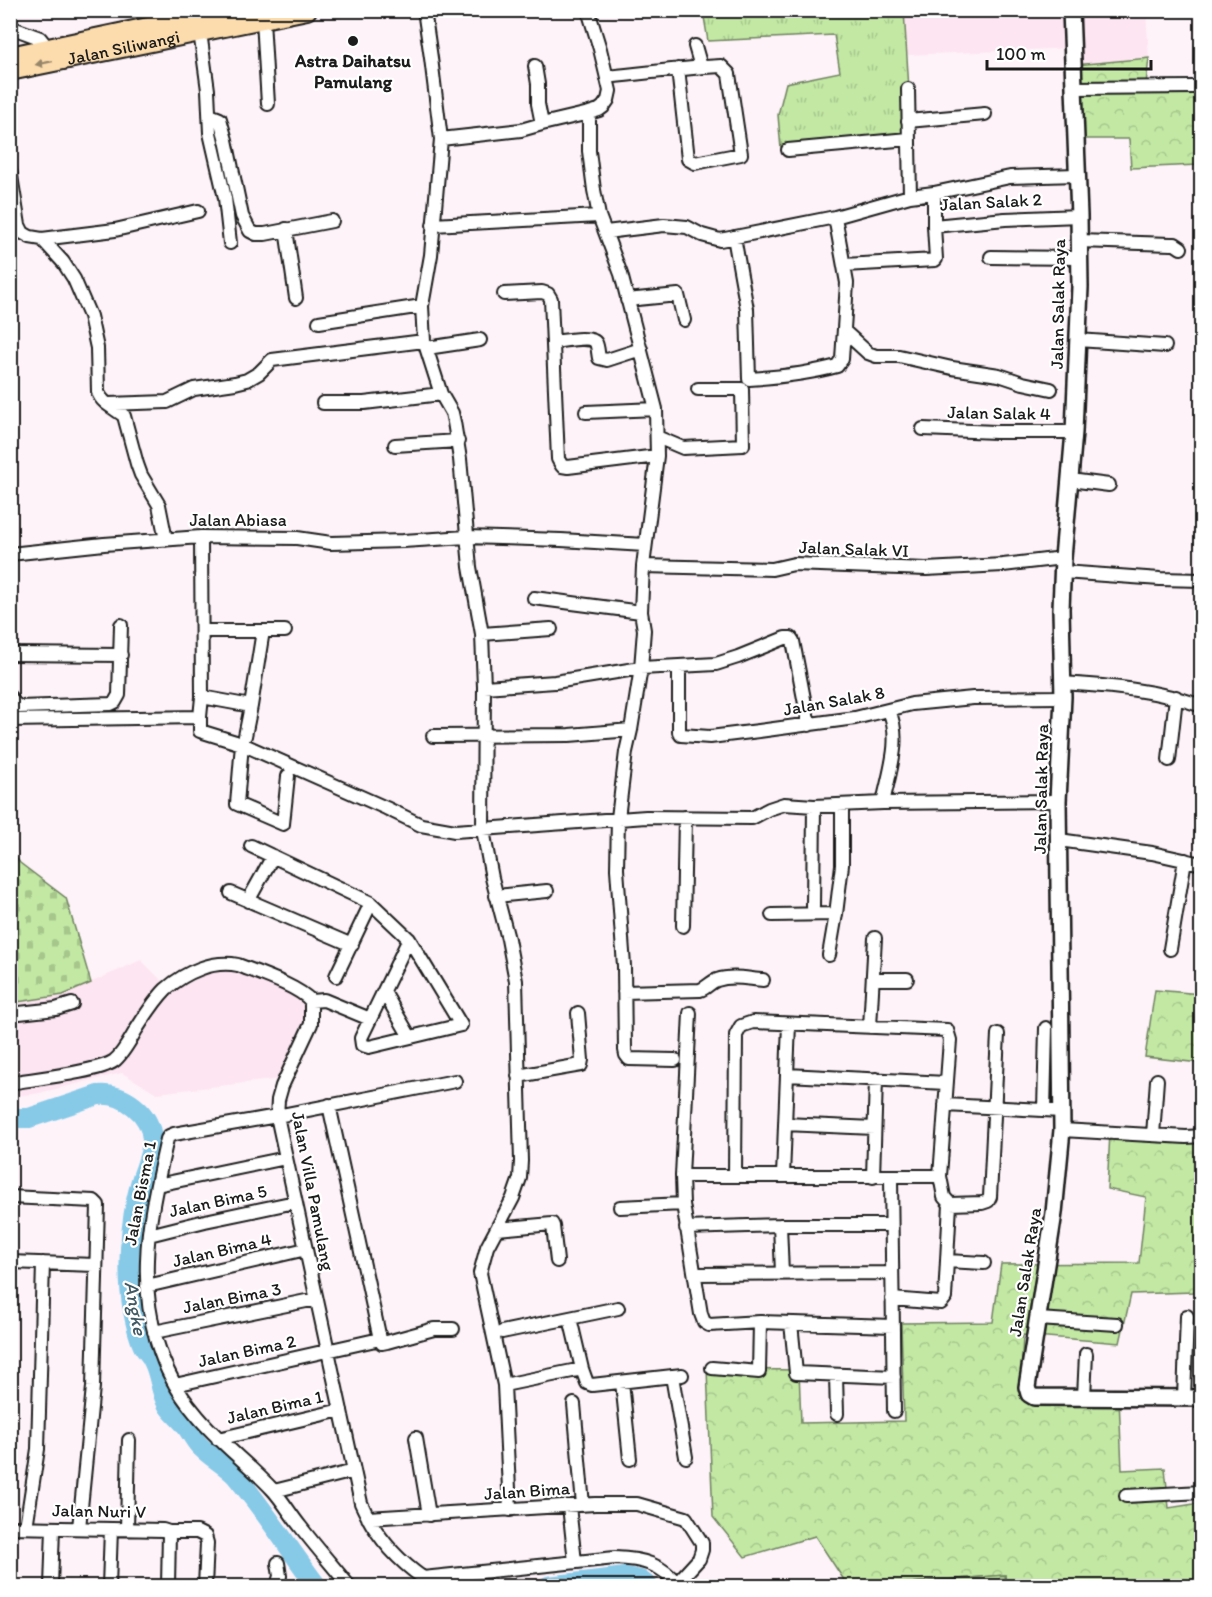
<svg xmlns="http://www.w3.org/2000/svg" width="1212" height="1597" font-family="Itim,sans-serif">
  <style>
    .built { fill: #fde5f1 }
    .grass { fill: url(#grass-tufts); stroke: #6f8260; stroke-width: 1.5 }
    .forest { fill: url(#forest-crowns); stroke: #6f8260; stroke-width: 1.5 }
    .cemetery { fill: url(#cemetery-stones); stroke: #6f8260; stroke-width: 1.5 }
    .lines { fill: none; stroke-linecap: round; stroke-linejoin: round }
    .river { stroke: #86cae8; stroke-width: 20 }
    .minor-casing { stroke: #1c1c1c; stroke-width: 16 }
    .tertiary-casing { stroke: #1c1c1c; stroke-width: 20 }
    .primary-casing { stroke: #1c1c1c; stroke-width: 22 }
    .minor { stroke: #fff; stroke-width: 12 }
    .tertiary { stroke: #fff; stroke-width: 15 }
    .primary { stroke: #fcdcac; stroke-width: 18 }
    .oneway { fill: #97866b }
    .poi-dot { fill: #1c1c1c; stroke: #fff; stroke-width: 2 }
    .labels { text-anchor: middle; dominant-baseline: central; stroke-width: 4.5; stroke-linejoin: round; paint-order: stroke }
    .street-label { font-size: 18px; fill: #1c1c1c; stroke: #fff }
    .poi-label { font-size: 18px; font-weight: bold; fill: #1c1c1c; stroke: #fff }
    .water-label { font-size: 20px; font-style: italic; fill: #415963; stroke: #fff }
  </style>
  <defs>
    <pattern id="grass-tufts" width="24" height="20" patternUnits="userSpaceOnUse" patternTransform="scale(1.5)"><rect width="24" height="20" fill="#c2e8a3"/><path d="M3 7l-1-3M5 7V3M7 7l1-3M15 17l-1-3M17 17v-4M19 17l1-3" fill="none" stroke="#a6c68c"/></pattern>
    <pattern id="forest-crowns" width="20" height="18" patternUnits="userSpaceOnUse" patternTransform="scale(1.5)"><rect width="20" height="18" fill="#c2e8a3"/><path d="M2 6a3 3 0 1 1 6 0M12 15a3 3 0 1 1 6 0" fill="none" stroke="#a6c68c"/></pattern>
    <pattern id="cemetery-stones" width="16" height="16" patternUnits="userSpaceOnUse" patternTransform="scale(1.5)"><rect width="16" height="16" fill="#c2e8a3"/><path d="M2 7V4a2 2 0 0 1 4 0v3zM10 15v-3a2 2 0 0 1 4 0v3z" fill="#a6c68c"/></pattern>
  </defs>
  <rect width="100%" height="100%" fill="#fef3f9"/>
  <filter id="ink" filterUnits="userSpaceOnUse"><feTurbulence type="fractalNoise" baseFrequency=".0167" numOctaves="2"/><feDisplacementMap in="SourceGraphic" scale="12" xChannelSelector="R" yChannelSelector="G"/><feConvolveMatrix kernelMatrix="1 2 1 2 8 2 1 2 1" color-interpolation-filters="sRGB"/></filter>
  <g filter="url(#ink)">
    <path class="built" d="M1082,10L1083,15L1146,11L1149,58L1075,65L1073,48L907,55L904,11Z
      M232,959L301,990L310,1021L281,1079L157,1093L122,1073L35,1094L11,1096L10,1003L63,995L141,960L173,992Z"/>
    <path class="grass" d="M703,11H904L912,136L781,149L778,115L786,83L840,72L834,35L708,41Z"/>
    <path class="forest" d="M1149,58L1145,92L1201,94L1202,148L1198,165L1131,168L1129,139H1077L1075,65Z
      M1155,990L1201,994L1202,1269L1194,1292L1131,1294L1120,1343L1023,1335L1020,1395L1119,1398L1122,1470L1165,1468L1169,1508L1201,1503V1586H1006L1005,1575L874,1586H848L815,1536L745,1557L713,1517L707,1369L799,1370L801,1423L904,1421L901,1323L993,1322L1001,1264L1139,1263L1146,1197L1107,1189L1110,1133L1194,1137L1200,1063L1145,1057Z"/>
    <path class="cemetery" d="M11,851L20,863L66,898L91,983L63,995L11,1003Z
      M1005,1575L1006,1586H874Z"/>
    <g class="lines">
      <path class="river" d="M10,1118H29L98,1095C123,1092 151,1113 152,1140C152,1155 144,1169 140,1184C130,1221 126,1272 133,1311C135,1321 138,1336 143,1346C146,1351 151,1356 153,1361C160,1374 160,1391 167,1404C171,1412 180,1418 185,1425C190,1431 193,1438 198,1444C208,1456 225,1464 236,1476C265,1511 290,1550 317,1586
        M548,1586L626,1577L640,1580L648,1586"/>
      <g class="minor-casing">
        <path id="minor" d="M166,10L168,23
          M424,10L431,58L441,139
          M263,20L268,104
          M10,27L40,38L48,48
          M200,32L208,90L210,133L225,198L230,243
          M695,46L701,67
          M535,66L538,84V104L542,124
          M607,77C645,73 683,68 721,66L729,74L741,154L695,163L688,159L678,69
          M1073,88L1194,87
          M908,89L910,196
          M589,113V151L594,190L599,216L621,274L656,409L657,456L643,566L641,612L644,630L641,668L631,730L626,752L618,818L617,869L624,966L625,1050L626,1055L629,1059L675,1060
          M210,115L220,119L226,140L242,216L250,231L256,234H265L332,221
          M908,121L985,114
          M788,150L908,139
          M10,170L19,225L23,233L30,237L42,239L115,230L198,211
          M934,193V226L1005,219L1079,216
          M433,225L599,216
          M286,229L296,298
          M606,232L664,225L687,227L702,235L720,240L835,217L910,196L934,193L1010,177L1077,175
          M734,237L747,309L749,379C779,377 808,374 837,366L842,359L847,283L835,217
          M42,239L63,262L74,279L90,316L97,348L98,392C102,404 115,408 124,416L137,464L141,475L159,505L166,540
          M1079,241L1171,244H1175L1181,248
          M991,257L1079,258
          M844,265L935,260L936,259L934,226
          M504,294L542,292L548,294L551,299L558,459L562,466L568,467L657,456
          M627,300L678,295L684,320
          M319,322L422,306
          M844,331L868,353L876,356H899L952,368L999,375L1023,383L1051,389
          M1078,340L1165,346
          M553,342C562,341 592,335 596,343C598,347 598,354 599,358L607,360L641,349
          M427,348L480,340
          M323,403H364L441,394
          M108,404L167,402L194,389L235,383L247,380L259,373L272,360L424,341
          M586,412L656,409
          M923,429L996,432H1074
          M657,437L683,448L743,445L742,389H698
          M395,445L458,441
          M1070,480L1109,485
          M10,554L104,544L201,537L297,538L331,543L403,541L467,537L561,540L645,545
          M643,566L772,569L794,564L926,569L1003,565L1063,558
          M1063,572L1160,579L1202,580
          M534,598L641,612
          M202,631H285
          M482,634L551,629
          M10,654L121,655
          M679,667V732L681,735L710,737L759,731L855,718L912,704L973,698L1063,697
          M1062,683C1110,686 1157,690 1202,706
          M484,687L555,682L641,668L716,664L738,657L785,638H791L793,641L809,725
          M10,697L14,703L19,707L111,704L115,702L119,695L121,625
          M202,697L251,706L262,637
          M200,717V731L242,744L386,808L421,825L455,831L646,817L752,818L769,809L784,804L814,806L883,803L1058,801
          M10,720L200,717L202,697L201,537
          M245,736L251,706
          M433,736L569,735L631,730
          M242,744L237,804L283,824L288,776
          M1169,760L1176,697
          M883,803C889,773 902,739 889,711
          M1059,840L1152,853L1202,864
          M251,846L371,903L409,939L461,1025L369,1047L362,1045L361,1038L409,939
          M231,893L352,945
          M496,896L547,891
          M248,901L273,856
          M813,907L814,806
          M772,915L836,914
          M683,926L685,817
          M1170,949L1185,860
          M829,955L836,914L842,865V805
          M336,976L371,903
          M873,979H907
          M384,992L410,1037
          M624,992L700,990C707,988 710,982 717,980C732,975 748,979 763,980
          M311,1001L324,1000L370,1019
          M690,1013L682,1176L683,1204L701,1314L704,1322L709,1325L760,1322L893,1326
          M10,1014L56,1009L72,1004
          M870,1027L875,938
          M787,1075L946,1083
          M518,1076L581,1065L582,1060L578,1013
          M10,1083C32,1079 99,1072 114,1061C123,1054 130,1040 136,1030C145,1016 154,1001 166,989C186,972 212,960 238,965C258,973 298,986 311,1001V1024L282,1086L278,1100L277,1116L361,1503C374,1533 396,1559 423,1578
          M945,1105L1062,1111
          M1044,1110L1046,1028
          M785,1124L874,1128
          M1062,1130L1186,1137L1202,1136
          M1153,1135L1157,1080
          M682,1176H940
          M735,1176L736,1035L741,1026L753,1022L947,1030L950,1040L940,1176L944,1197L950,1204L945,1298L941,1303L892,1299
          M783,1176L789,1024
          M873,1177L876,1079
          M891,1177L894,1411
          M157,1185L286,1158
          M10,1197L94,1201L98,1205L93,1387L79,1528
          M950,1204L982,1203L988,1201L990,1197L998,1034
          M620,1207L683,1204
          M780,1225L782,1273
          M686,1228L780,1225H891
          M497,1229L552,1224L553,1226L557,1261
          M149,1235L205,1221L295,1202
          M947,1261L984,1263
          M10,1262L95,1265
          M695,1274L892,1273
          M147,1286L306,1249
          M570,1318L582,1369
          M1038,1319L1117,1324
          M791,1323L796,1373L894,1377
          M154,1332L316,1299
          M502,1332L618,1308
          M380,1339L382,1343L387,1342L434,1329H453
          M712,1368L759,1372L760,1322
          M836,1375L837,1414
          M672,1376L686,1457
          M622,1382L630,1459
          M175,1385L380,1339L329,1105
          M504,1385L582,1369L587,1383L592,1385L682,1375
          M1084,1397L1086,1354
          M1184,1398L1187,1316
          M574,1404L583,1505
          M416,1438L429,1515
          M218,1439L341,1410
          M274,1491L354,1471
          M1126,1496L1202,1492
          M569,1506L575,1562
          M510,1510L504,1385L480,1273L487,1247L513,1198L520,1178L521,1161L516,981L508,939L492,878L483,830L484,687L482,634L470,567L460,459L454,422L452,413L441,394L424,341L422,306L431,255L441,139L521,130L542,124L589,113L599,110L603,107L608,100L610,91L600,49L588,10
          M368,1518L595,1504H637L686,1518L702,1543V1550L699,1559L677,1583
          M10,1527L163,1530L169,1532L168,1586
          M26,1527L38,1449L43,1263
          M127,1529L129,1440
          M169,1532H197L205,1536L207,1543L205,1586
          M423,1578L615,1558C643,1559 662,1564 679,1586
          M51,1586L53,1528
          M109,1586L111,1529
          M277,1586L280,1576L278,1563
          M349,1586C333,1566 316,1547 300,1526C291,1515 283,1501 273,1490C248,1463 218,1442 195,1413C159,1371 145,1315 147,1260C148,1220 158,1179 167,1139L169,1136L174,1134L277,1116L455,1081"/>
      </g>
      <g class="tertiary-casing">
        <path id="tertiary" d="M1071,10L1079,216L1080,287L1074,432L1063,558L1061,609L1063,697L1058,801L1062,1130L1054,1213L1027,1387L1029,1394L1034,1397L1202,1398"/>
      </g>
      <g class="primary-casing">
        <g id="primary">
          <path d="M10,56L229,10"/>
          <path id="s1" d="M10,71L307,10"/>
        </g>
      </g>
      <use href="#minor" class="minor"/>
      <use href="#tertiary" class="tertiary"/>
      <use href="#primary" class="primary"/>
    </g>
    <defs><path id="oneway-solid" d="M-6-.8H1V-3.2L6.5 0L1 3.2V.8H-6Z" transform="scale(1.5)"/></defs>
    <use class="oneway" href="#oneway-solid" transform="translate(44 63) rotate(168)"/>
  </g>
  <circle class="poi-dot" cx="353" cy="41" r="6"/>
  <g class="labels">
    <g class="street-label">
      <text stroke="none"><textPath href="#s1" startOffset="116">Jalan Siliwangi</textPath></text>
      <text transform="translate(991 202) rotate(-3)">Jalan Salak 2</text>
      <text transform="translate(1058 304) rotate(-89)">Jalan Salak Raya</text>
      <text transform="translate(999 413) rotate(1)">Jalan Salak 4</text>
      <text x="238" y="520">Jalan Abiasa</text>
      <text transform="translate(854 549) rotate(2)">Jalan Salak VI</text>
      <text transform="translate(834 701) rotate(-10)">Jalan Salak 8</text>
      <text transform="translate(1041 789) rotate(-89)">Jalan Salak Raya</text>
      <text transform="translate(313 1191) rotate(79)">Jalan Villa Pamulang</text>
      <text transform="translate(140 1193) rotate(-79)">Jalan Bisma 1</text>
      <text transform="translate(218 1201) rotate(-12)">Jalan Bima 5</text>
      <text transform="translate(222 1250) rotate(-13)">Jalan Bima 4</text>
      <text transform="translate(1025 1272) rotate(-81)">Jalan Salak Raya</text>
      <text transform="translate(232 1298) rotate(-11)">Jalan Bima 3</text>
      <text transform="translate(247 1351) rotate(-12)">Jalan Bima 2</text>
      <text transform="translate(275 1407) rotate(-13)">Jalan Bima 1</text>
      <text transform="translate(527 1491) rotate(-4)">Jalan Bima</text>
      <text transform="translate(99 1511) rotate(1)">Jalan Nuri V</text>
    </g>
    <g class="poi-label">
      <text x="353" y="61">Astra Daihatsu<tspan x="353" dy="21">Pamulang</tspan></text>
    </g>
    <g class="water-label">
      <text transform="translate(136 1308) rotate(80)">Angke</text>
    </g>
  </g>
  <rect width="1212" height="1597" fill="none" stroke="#fff" stroke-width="36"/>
  <rect x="18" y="18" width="1176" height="1561" fill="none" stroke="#1c1c1c" stroke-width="2" filter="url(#ink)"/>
  <path d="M987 60v9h164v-9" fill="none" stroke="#1c1c1c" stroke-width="3"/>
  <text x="996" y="60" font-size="18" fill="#1c1c1c" stroke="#ffffff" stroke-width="4.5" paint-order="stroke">100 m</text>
</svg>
